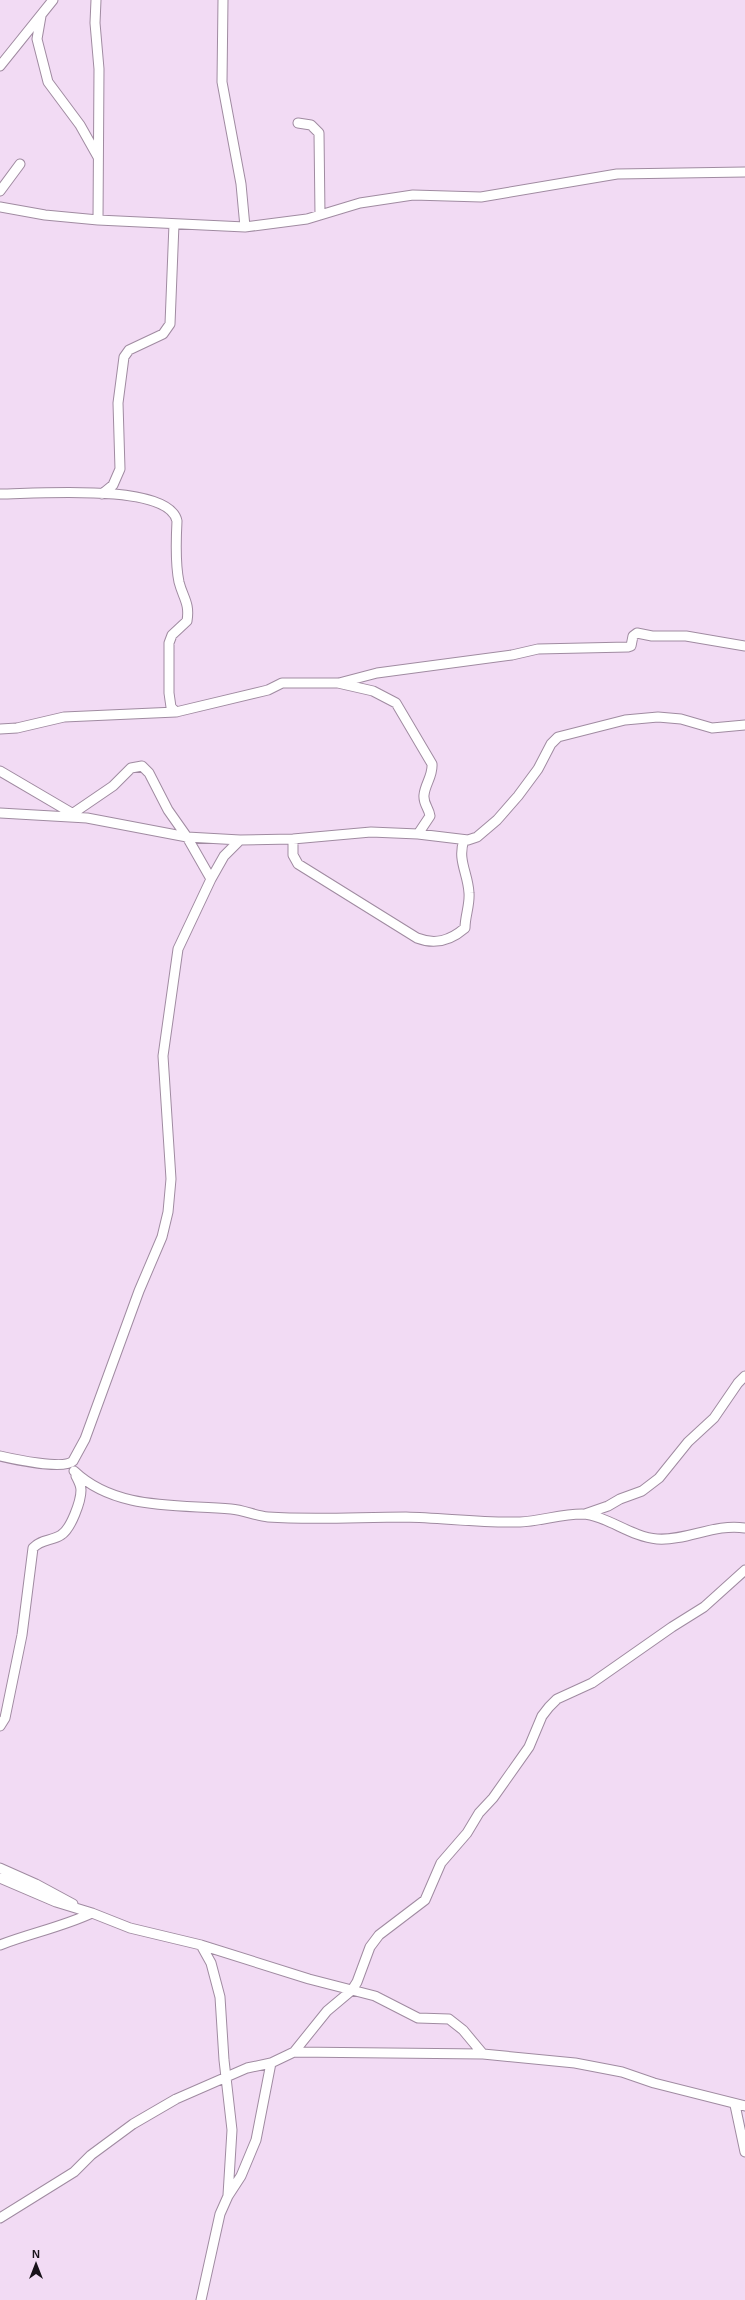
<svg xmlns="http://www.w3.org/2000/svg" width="745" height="2300" font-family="Arial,sans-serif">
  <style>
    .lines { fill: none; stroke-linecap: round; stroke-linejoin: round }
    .street-casing { stroke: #a08ba1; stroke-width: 11 }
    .street { stroke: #fff; stroke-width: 9 }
  </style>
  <rect width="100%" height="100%" fill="#f2dbf4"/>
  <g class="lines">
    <g class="street-casing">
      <path id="street" d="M96,0L95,23L99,69L98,220
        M223,0L222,82L241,184L245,227
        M41,16L37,39L48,82L80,125L98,157
        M0,66L53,0
        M298,123L311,125L319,133L320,215
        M0,191L20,164
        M0,207L45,215L98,220L245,227L307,219L360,203L413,195L481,197L617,174L745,172
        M0,494C31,494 169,482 177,521C176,540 175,563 179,582C183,598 190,603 187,621L172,635L169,643V693L171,707L176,712
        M102,494L113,485L120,469L118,403L124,357L129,350L163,334L170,324L174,224
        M339,683L377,673L512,655L538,649L628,647L631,646L633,636L637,633L652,636H686L745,646
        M0,729L17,728L64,717L176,712L268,690L282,683H338L373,691L396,703L432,764C433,776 425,784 424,795C423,804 429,808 430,816L418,834
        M0,771L75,815
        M0,813L87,818L187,837L240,840L293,839L371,832L418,834L468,840L477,837L497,820L518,796L538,769L551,744L558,737L625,720L658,717L681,719L712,728L745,725
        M72,814L113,786L131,768L142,766L149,773L168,810L187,837L211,879
        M293,839V855L298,864L417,938C435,945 450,941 465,928C465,916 470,905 469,893C468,873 457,860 464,840
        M0,1456C13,1459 64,1470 73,1461L85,1439L139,1291L162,1237L168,1212L171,1179L163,1056L178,949L211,879L224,856L240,840
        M74,1471C116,1511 178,1504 231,1509C244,1510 256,1516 268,1517C314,1520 360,1517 406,1517C444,1518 482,1523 520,1522C541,1521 561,1514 582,1514C606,1515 631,1537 657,1539C687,1541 715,1523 745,1528
        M585,1514L608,1506L620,1499L642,1491L659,1478L688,1442L714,1418L738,1383L745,1376
        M0,1726L5,1718L22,1635L33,1548C41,1539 52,1541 61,1535C71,1529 81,1501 81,1490C81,1485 78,1480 76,1476
        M0,1868L36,1884L73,1904
        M0,1878L56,1902L92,1913L130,1928L201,1945L309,1979L375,1996L418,2018L449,2019L463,2030L483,2054
        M0,1945C31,1933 62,1927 92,1913
        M201,1945L211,1963L220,1997L224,2060L232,2130L228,2195
        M294,2052L327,2011L352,1990L357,1982L370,1947L379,1935L425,1900L441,1863L467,1833L479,1813L493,1798L529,1747L542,1716L549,1707L557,1699L592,1683L672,1627L704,1607L745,1570
        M735,2105L745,2152
        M0,2218L74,2172L91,2155L133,2124L176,2099L247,2068L271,2063
        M201,2300L220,2214L228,2196L241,2176L256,2140L271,2063L294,2052L483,2054L575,2063L622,2072L654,2083L745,2106"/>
    </g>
    <use href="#street" class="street"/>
  </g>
  <g transform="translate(36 2264)" stroke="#f2dbf4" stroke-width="3" paint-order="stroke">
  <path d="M0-3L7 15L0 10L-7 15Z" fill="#19121a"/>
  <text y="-6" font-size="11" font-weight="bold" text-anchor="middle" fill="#19121a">N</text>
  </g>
</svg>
